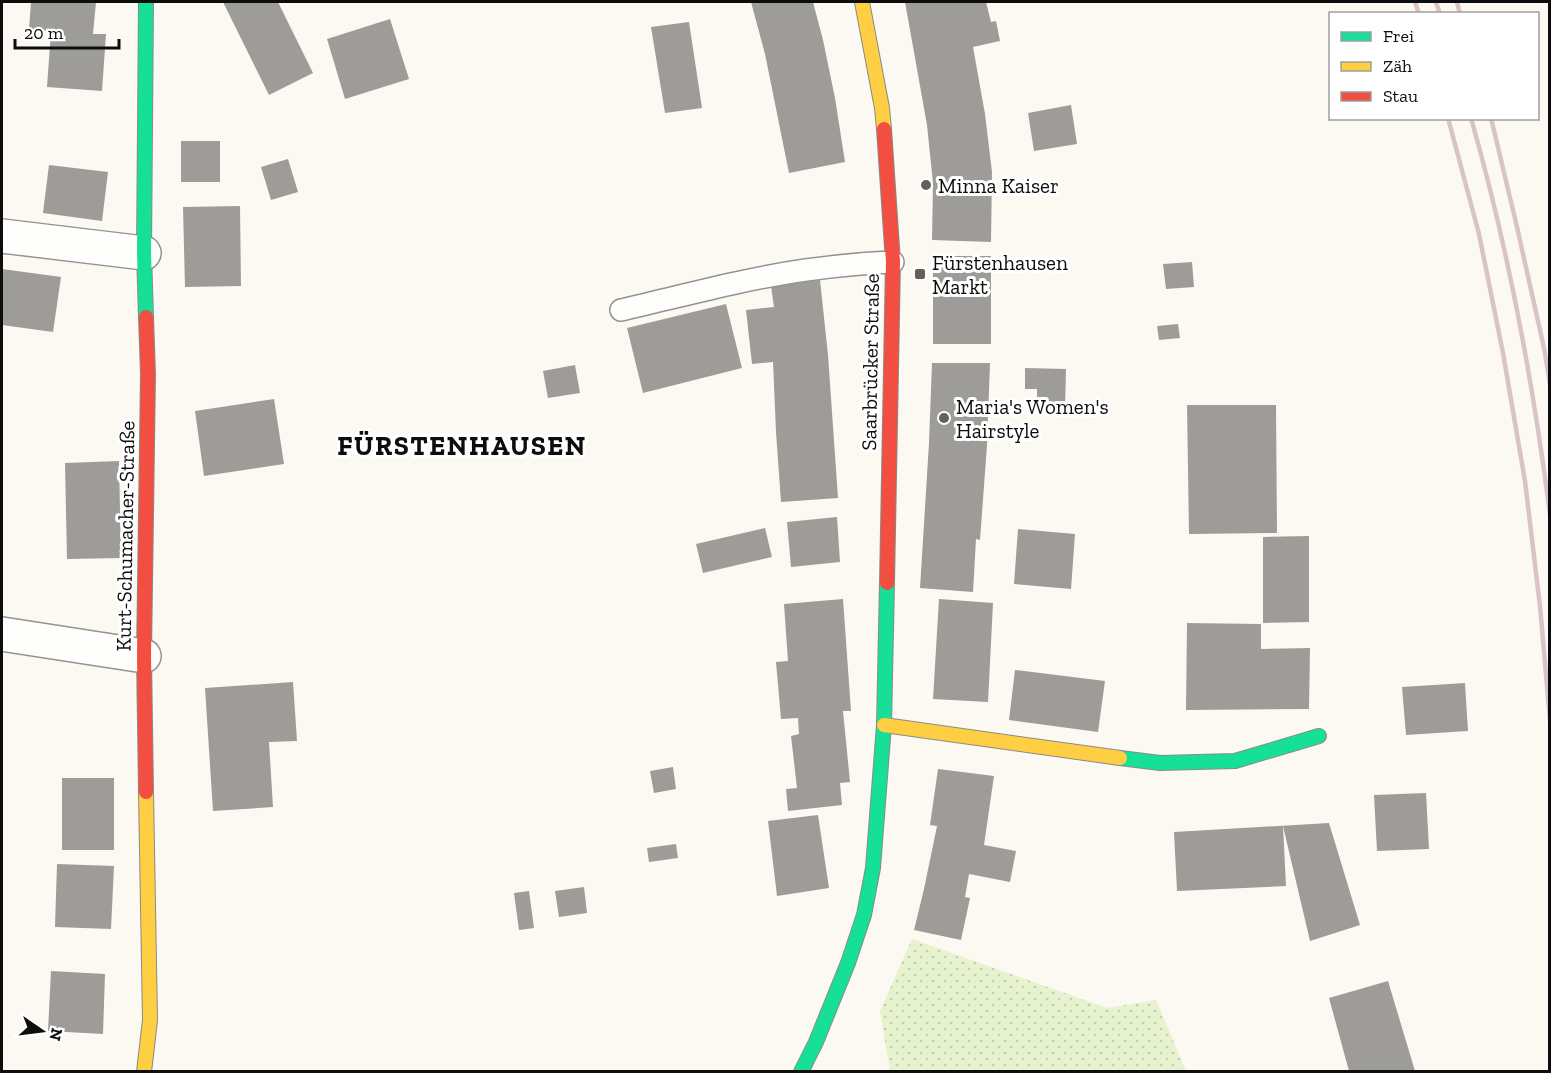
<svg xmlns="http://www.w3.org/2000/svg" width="1551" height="1073" font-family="'Zilla Slab',serif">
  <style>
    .park { fill: url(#park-dots) }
    .building { fill: #9e9c98 }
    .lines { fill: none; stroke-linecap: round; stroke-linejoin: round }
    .lane-casing { stroke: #949390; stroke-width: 24 }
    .street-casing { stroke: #949390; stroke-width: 36 }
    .fast-casing { stroke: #8b8a87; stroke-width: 16 }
    .slow-casing { stroke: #8b8a87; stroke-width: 16 }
    .jam-casing { stroke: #8b8a87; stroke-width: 16 }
    .lane { stroke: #fefefd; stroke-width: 21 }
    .street { stroke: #fefefd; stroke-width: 33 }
    .fast { stroke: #16e098; stroke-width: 14 }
    .slow { stroke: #ffcf43; stroke-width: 14 }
    .jam { stroke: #f24e42; stroke-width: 14 }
    .rail { stroke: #d9c3c5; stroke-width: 4.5 }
    .poi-dot { fill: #60605d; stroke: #fff; stroke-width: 2 }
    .labels { text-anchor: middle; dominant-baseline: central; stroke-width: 6; stroke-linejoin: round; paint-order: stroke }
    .poi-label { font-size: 21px; fill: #0d0d0d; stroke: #fff; text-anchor: start }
    .street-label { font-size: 21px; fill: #0d0d0d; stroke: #fff }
    .district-label { font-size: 27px; font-weight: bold; letter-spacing: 1.5px; fill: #0d0d0d; stroke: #fff }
  </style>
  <defs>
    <pattern id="park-dots" width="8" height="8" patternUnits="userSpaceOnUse" patternTransform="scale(1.5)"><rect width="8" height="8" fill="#e7f3cf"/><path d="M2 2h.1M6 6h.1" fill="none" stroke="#c5cfb1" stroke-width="1.8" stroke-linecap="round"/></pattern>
  </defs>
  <rect width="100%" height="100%" fill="#fbf9f2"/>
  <path class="park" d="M912,939L1107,1008L1156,1000L1186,1071H890L880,1011Z"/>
  <path class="building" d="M31,2H96L93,34H106L102,91L47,87L51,31L29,29Z
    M223,2H278L313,73L269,95Z
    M751,2H813L823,40L835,98L845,162L789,173L765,54Z
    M905,2H986L991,22L996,21L1000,41L973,47L985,114L992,172L991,242L932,240L933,183L927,125Z
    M390,19L409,79L345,99L327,39Z
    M689,22L702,108L665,113L651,27Z
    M1071,105L1077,144L1034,151L1028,113Z
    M181,141H220V182H181Z
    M288,159L298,192L271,200L261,167Z
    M49,165L108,172L102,221L43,213Z
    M240,206L241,286L185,287L183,207Z
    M933,256H991V344H933Z
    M1192,262L1194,287L1166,289L1163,264Z
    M2,269L61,277L53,332L2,325Z
    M820,280L828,355L838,498L781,502L776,432L773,362L752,364L746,310L774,307L771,286Z
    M726,304L742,368L643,393L627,328Z
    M1178,324L1180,338L1159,340L1157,326Z
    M932,363H990L987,445L980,540L976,539L973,592L920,588L929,443Z
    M575,365L580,393L548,398L543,371Z
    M1025,368L1066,369L1065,409L1037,408V389H1025Z
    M274,399L284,464L204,476L195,411Z
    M1187,405H1276L1277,533L1189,534Z
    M119,461L121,558L67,559L65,463Z
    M837,517L840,562L791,567L787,522Z
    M765,528L772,557L703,573L696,544Z
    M1018,529L1075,534L1071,589L1014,584Z
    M1309,536V622L1263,623V537Z
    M843,599L851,711H843L850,782L840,783L842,805L788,811L786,789L797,788L791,736L799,734L798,718L781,719L776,662L788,661L784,604Z
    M939,599L993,603L988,702L933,699Z
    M1187,623L1261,624V649L1310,648L1309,709L1186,710Z
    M1015,670L1105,681L1098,732L1009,720Z
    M293,682L297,741L269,742L273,807L213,811L205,688Z
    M1465,683L1468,731L1406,735L1402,687Z
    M673,767L676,789L654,793L650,771Z
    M938,769L994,776L984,845L1016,851L1010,882L969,874L965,897L970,898L961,940L914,930L924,889L937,826L930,825Z
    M62,778H114V850H62Z
    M1426,793L1429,849L1377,851L1374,795Z
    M818,815L829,888L777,896L768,821Z
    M1329,823L1360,925L1310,941L1283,826L1286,886L1177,891L1174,832Z
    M676,844L678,858L649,862L647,848Z
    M57,864L114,866L111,929L55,927Z
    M584,887L587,913L559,917L555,891Z
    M529,891L534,928L519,930L514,893Z
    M51,971L105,974L103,1034L48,1031Z
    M1388,981L1415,1071H1349L1329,998Z"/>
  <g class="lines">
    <g class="lane-casing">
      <path id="lane" d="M621,310C682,296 743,279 806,270C835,266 864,263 893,262"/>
    </g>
    <g class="street-casing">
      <path id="street" d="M2,236L144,253
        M2,634L144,656"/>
    </g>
    <g class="fast-casing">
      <path id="fast" d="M146,2L144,253L146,317
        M1120,758L1160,763L1235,761L1319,736
        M801,1072L816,1042L848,963L864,915L873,868L884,725L887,583"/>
    </g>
    <g class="slow-casing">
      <path id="slow" d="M862,2L882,108L884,129
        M884,725L1120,758
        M144,1072L150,1020L146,792"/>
    </g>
    <g class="jam-casing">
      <path id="jam" d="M884,129L893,262L887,583
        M146,317L148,374L144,656L146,792"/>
    </g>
    <use href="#lane" class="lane"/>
    <use href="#street" class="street"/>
    <use href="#fast" class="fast"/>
    <use href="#slow" class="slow"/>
    <use href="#jam" class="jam"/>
    <path class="rail" d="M1415,2L1419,14
      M1436,2L1440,14
      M1457,2L1460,14
      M1448,118L1479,234L1503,353L1525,481L1540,606L1550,720
      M1471,118C1508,248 1533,381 1550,515
      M1491,118L1517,227L1544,348L1550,384"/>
  </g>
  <g class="poi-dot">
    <circle cx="926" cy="185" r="6"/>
    <rect x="914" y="268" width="12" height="12" rx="3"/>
    <circle cx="944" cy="418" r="6"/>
  </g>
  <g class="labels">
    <g class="poi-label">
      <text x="938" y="185">Minna Kaiser</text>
      <text x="932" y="262">Fürstenhausen<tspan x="932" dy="24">Markt</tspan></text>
      <text x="956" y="406">Maria's Women's<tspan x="956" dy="24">Hairstyle</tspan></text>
    </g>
    <g class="street-label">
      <text transform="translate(870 362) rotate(-89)">Saarbrücker Straße</text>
      <text transform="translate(125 536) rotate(-89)">Kurt-Schumacher-Straße</text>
    </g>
    <g class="district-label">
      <text x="462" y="446">FÜRSTENHAUSEN</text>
    </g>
  </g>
  <rect width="1551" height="1073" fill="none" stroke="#0d0d0d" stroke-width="6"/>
  <rect x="1329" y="12" width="210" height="108" fill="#ffffff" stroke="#9e9e9e" stroke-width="1.5"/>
  <rect x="1341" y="32" width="30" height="9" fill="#16e098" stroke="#9e9e9e" stroke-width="1.5"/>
  <text x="1383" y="42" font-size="18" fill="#0d0d0d">Frei</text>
  <rect x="1341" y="62" width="30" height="9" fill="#ffcf43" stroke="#9e9e9e" stroke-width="1.5"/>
  <text x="1383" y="72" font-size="18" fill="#0d0d0d">Zäh</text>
  <rect x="1341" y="92" width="30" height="9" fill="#f24e42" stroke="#9e9e9e" stroke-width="1.5"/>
  <text x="1383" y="102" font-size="18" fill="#0d0d0d">Stau</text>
  <g transform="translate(42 1031) rotate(104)" stroke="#ffffff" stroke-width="4.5" paint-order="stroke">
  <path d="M0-4.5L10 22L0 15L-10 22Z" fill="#0d0d0d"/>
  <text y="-9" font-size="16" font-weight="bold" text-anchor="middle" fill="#0d0d0d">N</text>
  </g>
  <path d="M15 39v9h104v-9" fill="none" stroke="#0d0d0d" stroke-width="3"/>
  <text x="24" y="39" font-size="18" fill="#0d0d0d" stroke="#ffffff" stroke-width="4.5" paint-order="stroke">20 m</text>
</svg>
